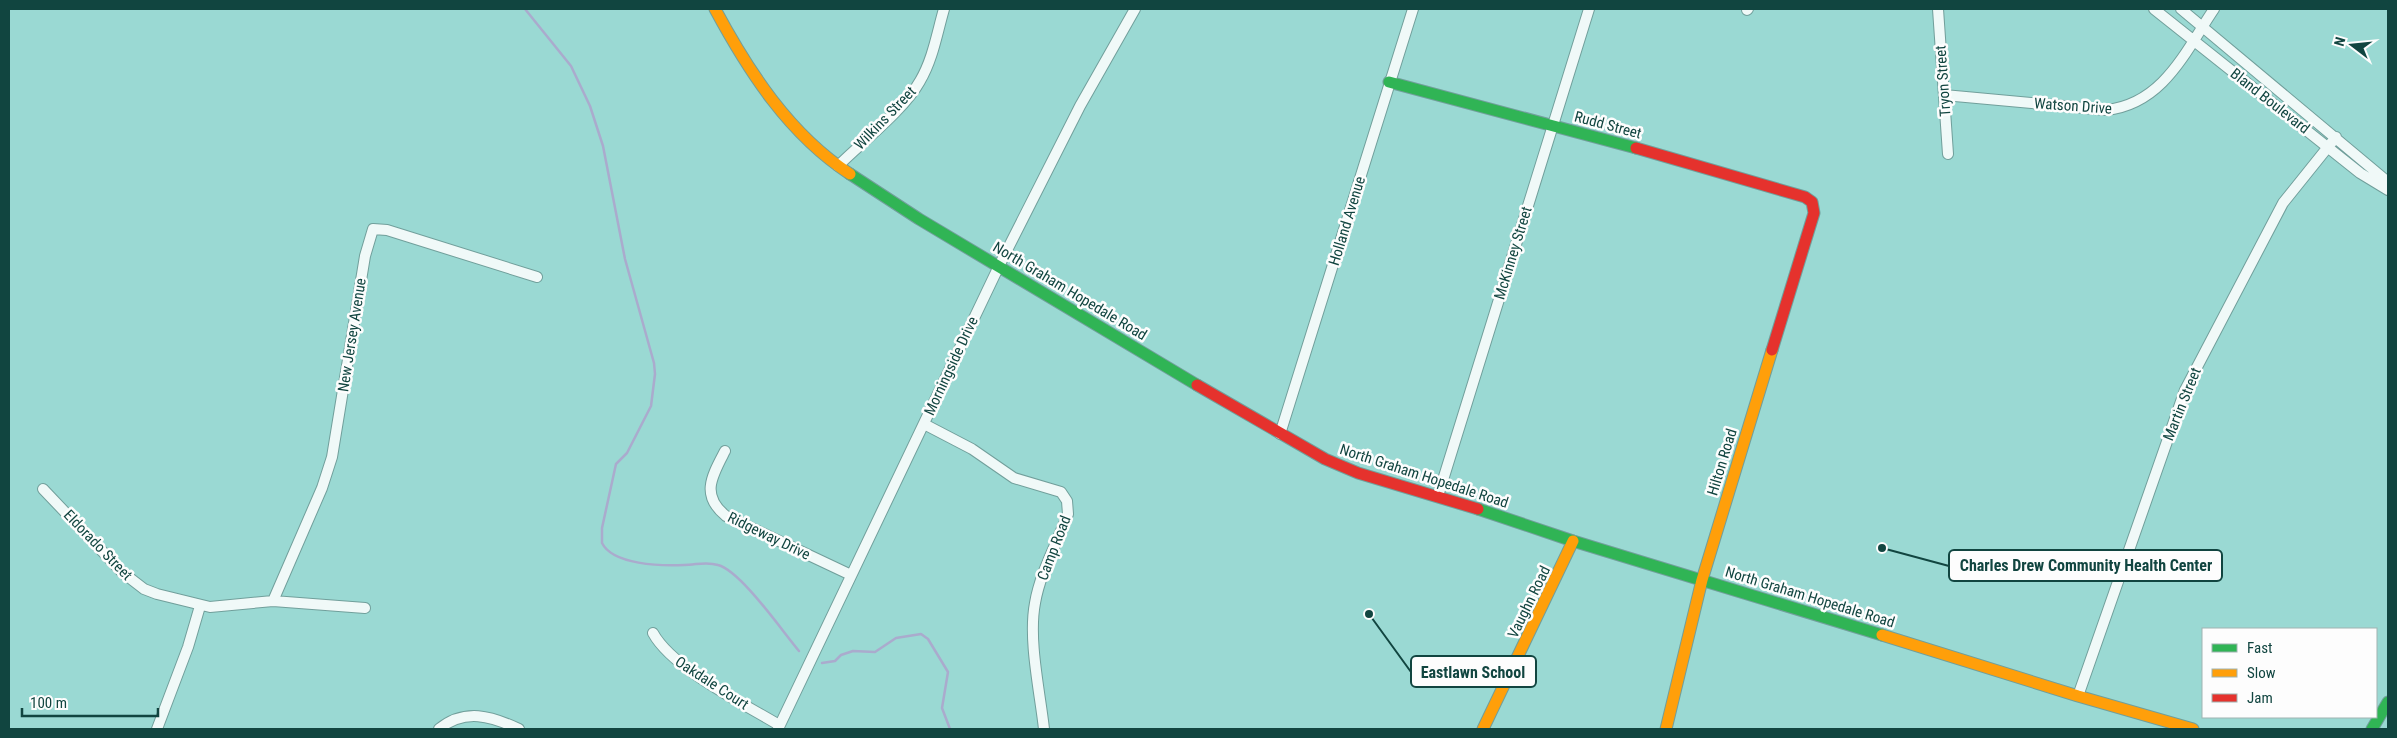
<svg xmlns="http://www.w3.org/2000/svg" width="2397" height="738" font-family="'Roboto Condensed',sans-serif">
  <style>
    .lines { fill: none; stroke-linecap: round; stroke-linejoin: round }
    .stream { stroke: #aaabcd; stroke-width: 2.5 }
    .street-casing { stroke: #719f9b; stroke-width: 12 }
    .fast-casing { stroke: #719f9b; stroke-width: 13 }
    .slow-casing { stroke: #719f9b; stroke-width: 13 }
    .jam-casing { stroke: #719f9b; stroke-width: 13 }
    .street { stroke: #f0f9f8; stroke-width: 10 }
    .fast { stroke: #30b455; stroke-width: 11 }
    .slow { stroke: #ff9f0a; stroke-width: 11 }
    .jam { stroke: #e5322d; stroke-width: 11 }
    .labels { text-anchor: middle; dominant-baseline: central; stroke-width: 5; stroke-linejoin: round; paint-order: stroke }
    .street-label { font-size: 15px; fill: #114540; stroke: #fdfdfd }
    .leader { fill: none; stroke: #114540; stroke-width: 2 }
    .callout-dot { fill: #114540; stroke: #fdfdfd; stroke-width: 2 }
    .callout { fill: #fdfdfd; stroke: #114540; stroke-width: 2 }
    .callout-label { font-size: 16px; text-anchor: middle; font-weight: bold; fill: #114540 }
  </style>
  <rect width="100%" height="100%" fill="#9ad9d3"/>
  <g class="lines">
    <path class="stream" d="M525,9L571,66L590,106L603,146L625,259L654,363L655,374L651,406L627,453L616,464L602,528V543C613,565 661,566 684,565C696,565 706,561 718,565C741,571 782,631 799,651
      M822,663L835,661L841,655L853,651L875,652L896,638L921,634L928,639L948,672L942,708L950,729"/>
    <g class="street-casing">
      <path id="street" d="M1938,9L1948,154
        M2154,9L2360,173L2388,190
        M2181,9L2388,182
        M1747,10L1748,9
        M1944,95L2106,110C2163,104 2185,52 2214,9
        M838,166C862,142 904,110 920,81C933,59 937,33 944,9
        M924,424L972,449L1014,478L1061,492L1067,501L1068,514C1057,543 1040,573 1035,603C1028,640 1040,692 1044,729
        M1280,434L1413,9
        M725,451C712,476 700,495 726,516L851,575
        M43,489L122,572L144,589L157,594L210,607L273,601L365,608
        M1438,496L1589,9
        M273,601L322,488L332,457L365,256L373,229L387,230L537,277
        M653,633C672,668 744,704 779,725
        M2078,696L2185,390L2283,203L2336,137
        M157,729L188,647L200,606
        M439,729C465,708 491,716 519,729
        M778,729L999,266L1080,106L1135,9"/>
    </g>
    <g class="fast-casing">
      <path id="fast" d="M1389,82L1636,148
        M850,174L919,219L1197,385
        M1478,509L1573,541L1882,635
        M2372,729L2388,702"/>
    </g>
    <g class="slow-casing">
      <path id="slow" d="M715,9C749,72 789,134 850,174
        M1882,635L2078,696L2193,729
        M1483,729L1573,541
        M1666,729L1702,580L1772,350"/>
    </g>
    <g class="jam-casing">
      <path id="jam" d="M1636,148L1805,197L1812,202L1814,213L1772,350
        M1197,385L1325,459L1358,473L1478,509"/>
    </g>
    <use href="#street" class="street"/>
    <use href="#fast" class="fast"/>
    <use href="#slow" class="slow"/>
    <use href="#jam" class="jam"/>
  </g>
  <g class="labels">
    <g class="street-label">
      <text transform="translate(1943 81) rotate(-94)">Tryon Street</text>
      <text transform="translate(2270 101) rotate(38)">Bland Boulevard</text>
      <text transform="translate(2073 106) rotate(4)">Watson Drive</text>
      <text transform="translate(885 118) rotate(-46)">Wilkins Street</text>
      <text transform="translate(1608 125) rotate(15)">Rudd Street</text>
      <text transform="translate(1347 221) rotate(-73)">Holland Avenue</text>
      <text transform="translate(1513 253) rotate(-73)">McKinney Street</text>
      <text transform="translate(1070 291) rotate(31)">North Graham Hopedale Road</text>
      <text transform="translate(352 335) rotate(-81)">New Jersey Avenue</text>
      <text transform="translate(951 366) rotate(-65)">Morningside Drive</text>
      <text transform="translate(2182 404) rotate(-68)">Martin Street</text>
      <text transform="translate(1722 462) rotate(-73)">Hilton Road</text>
      <text transform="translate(1424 476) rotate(18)">North Graham Hopedale Road</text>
      <text transform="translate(769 536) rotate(26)">Ridgeway Drive</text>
      <text transform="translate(98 545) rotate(46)">Eldorado Street</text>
      <text transform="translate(1054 548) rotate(-69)">Camp Road</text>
      <text transform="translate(1810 597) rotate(17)">North Graham Hopedale Road</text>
      <text transform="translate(1529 602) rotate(-64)">Vaughn Road</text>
      <text transform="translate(712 683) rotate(33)">Oakdale Court</text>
    </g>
  </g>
  <path class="leader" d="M1882 548L1949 566M1369 614L1411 672"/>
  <g class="callout-dot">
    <circle cx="1882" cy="548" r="5"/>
    <circle cx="1369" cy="614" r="5"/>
  </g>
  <g class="callout">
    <rect x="1949" y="550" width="273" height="31" rx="5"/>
    <rect x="1411" y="656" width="125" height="31" rx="5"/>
  </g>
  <g class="callout-label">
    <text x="2086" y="571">Charles Drew Community Health Center</text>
    <text x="1473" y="678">Eastlawn School</text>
  </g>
  <rect width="2397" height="738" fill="none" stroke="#114540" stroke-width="20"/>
  <rect x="2202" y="628" width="175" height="90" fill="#fdfdfd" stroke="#9fb3b1"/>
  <rect x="2212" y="644" width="25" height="8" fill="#30b455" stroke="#9fb3b1"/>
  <text x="2247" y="653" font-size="15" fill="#114540">Fast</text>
  <rect x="2212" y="669" width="25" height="8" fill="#ff9f0a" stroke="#9fb3b1"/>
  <text x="2247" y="678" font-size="15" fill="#114540">Slow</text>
  <rect x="2212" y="694" width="25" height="8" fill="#e5322d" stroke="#9fb3b1"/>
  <text x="2247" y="703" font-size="15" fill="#114540">Jam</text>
  <g transform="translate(2352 45) rotate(286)" stroke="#fdfdfd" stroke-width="4" paint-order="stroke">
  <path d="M0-4L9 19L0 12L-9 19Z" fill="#114540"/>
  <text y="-8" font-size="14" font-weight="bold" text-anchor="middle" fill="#114540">N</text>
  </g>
  <path d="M22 708v8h136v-8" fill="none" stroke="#114540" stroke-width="2.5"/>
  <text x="30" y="708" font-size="15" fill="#114540" stroke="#fdfdfd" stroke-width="4" paint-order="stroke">100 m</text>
</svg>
